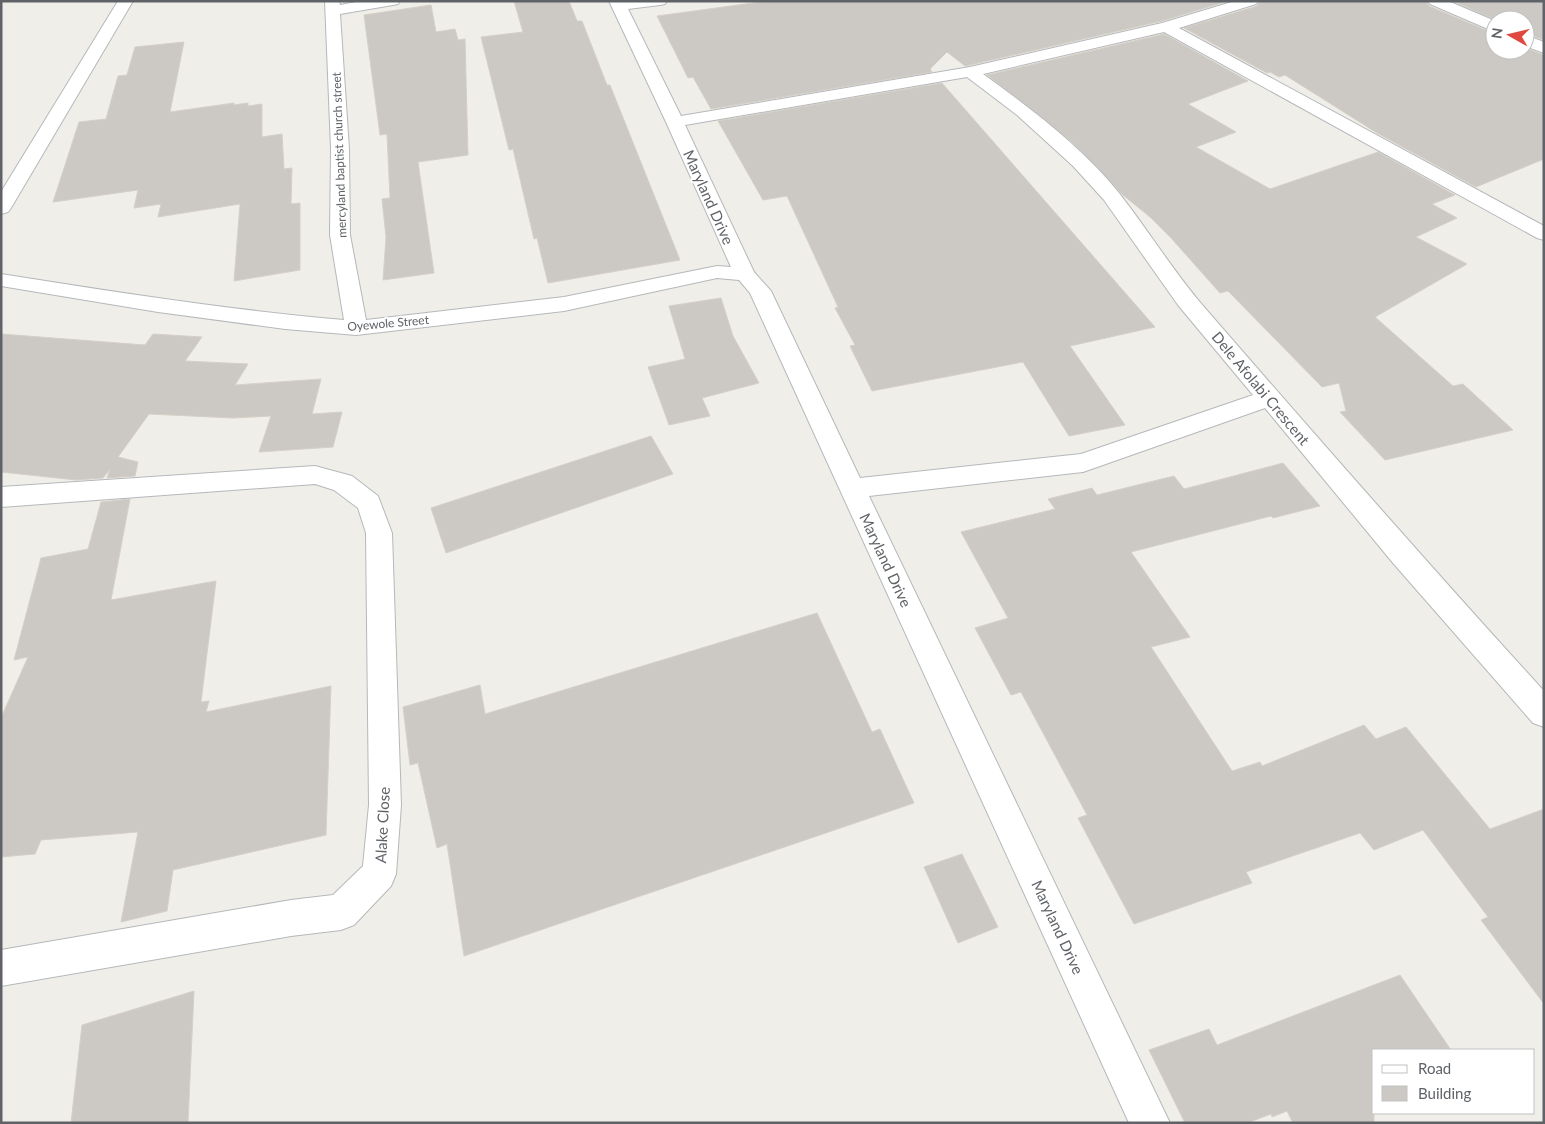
<svg xmlns="http://www.w3.org/2000/svg" width="1545" height="1124" font-family="Lato,sans-serif">
  <style>
    .building { fill: #ccc9c4; stroke: #d5d0c7 }
    .lines { fill: none; stroke-linecap: round; stroke-linejoin: round }
    .minor-casing { stroke: #b5b8bb; stroke-width: 2 }
    .minor { fill: #fff; fill-rule: evenodd }
    .labels { text-anchor: middle; dominant-baseline: central; stroke-width: 4; stroke-linejoin: round; paint-order: stroke }
    .far-street-label { font-size: 12px; fill: #5f6367; stroke: #fff }
    .street-label { font-size: 15px; fill: #5f6367; stroke: #fff }
  </style>
  <rect width="100%" height="100%" fill="#f0eee8"/>
  <path class="building" d="M514,1H569L577,21H582L607,85H610L680,260L548,283L537,238L534,239L513,149L509,150L481,37L523,32Z
    M767,1H1228L1162,21L970,65L965,66L947,52L930,69L932,72L711,109L693,77L688,78L657,16Z
    M1260,1H1426L1429,6L1495,34V50H1525V48L1544,55V159L1476,187L1377,133L1285,75L1279,77L1270,72L1267,73L1184,28L1257,6Z
    M1453,1H1544V40L1525,33V20H1496Z
    M431,5L436,32L455,29L458,40L465,39L468,155L418,162L434,273L383,280L386,237L382,199L390,198L387,134L380,135L364,15Z
    M1164,34L1248,81L1188,104L1236,132L1196,147L1270,189L1378,152L1455,195L1432,204L1457,218L1416,237L1467,264L1375,317L1453,386L1463,384L1513,430L1385,460L1340,412L1346,411L1339,383L1322,387L1228,291L1220,293L1171,238L1150,217L1123,195L1073,143L987,75Z
    M184,42L170,112L234,103V105L248,103V106L262,104V137L282,134L284,169L292,168L291,204L300,203V270L234,281L240,204L158,217L161,204L134,208L138,190L53,202L79,122L106,119L118,76L127,75L135,47Z
    M942,83L1155,327L1070,346L1125,425L1069,436L1023,362L872,391L850,346L855,345L835,308L838,307L787,196L763,200L718,121Z
    M721,298L733,336L759,383L702,398L710,416L669,425L648,367L685,359L669,306Z
    M1,334L145,345L153,334L202,337L185,361L248,364L235,385L321,379L312,414L342,412L333,447L259,452L271,416L233,418L149,414L118,457L138,462L135,476L107,478L110,469L103,478L76,480L1,472Z
    M651,436L673,474L446,553L431,508Z
    M1283,463L1320,506L1273,518L1271,516L1131,552L1190,637L1151,647L1232,771L1260,762L1262,766L1364,725L1376,739L1406,727L1490,829L1544,809V1004L1481,920L1488,917L1423,830L1374,850L1360,833L1246,872L1252,883L1134,924L1078,818L1087,815L1021,692L1011,695L975,628L1008,618L961,532L1055,509L1048,499L1092,488L1097,495L1174,476L1184,489Z
    M130,499L111,600L216,581L201,702L209,701L206,712L331,686L326,835L173,870L167,911L121,922L138,832L41,840L35,854L1,857V718L28,657L14,660L41,558L88,549L101,502Z
    M817,613L872,732L880,729L914,803L464,956L447,844L437,848L418,763L410,765L403,707L480,685L485,714Z
    M962,854L998,927L958,943L924,867Z
    M1400,975L1451,1050H1374V1123H1293L1287,1111L1272,1117L1271,1114L1247,1123H1185L1149,1050L1209,1029L1217,1045Z
    M194,991L188,1123H71L82,1025Z"/>
  <g class="lines">
    <g class="minor-casing">
      <path id="minor" d="M118,1H133L11,208L8,212L1,214V192Z
        M325,1H339L340,5L362,1H400L398,4L393,5L340,14L349,149L350,235L366,320L564,297L717,266L731,267L666,122L609,1H667L665,4L660,5L628,9L681,116L970,67L1162,23L1235,1H1258L1256,4L1179,28L1544,226V240L1537,238L1164,32L983,74C1031,109 1081,146 1119,193C1148,230 1173,271 1204,307C1316,436 1429,565 1544,691V727L1533,723L1393,563L1265,408L1083,472L869,496L1170,1123H1129L750,293L739,280L717,278L564,311L356,335L285,329L158,312L1,286V274C115,292 229,310 344,320L330,235L331,149ZM967,77L1017,115L1073,166L1104,200L1178,305L1253,395L1081,454L860,478L771,291L754,272L685,125Z
        M1428,1H1448L1495,21V32L1430,4Z
        M1525,35L1544,42V53L1525,46Z
        M315,466L352,476L378,496L392,533L401,805L396,874L391,886L354,925L341,930L291,936L1,986V950L291,900L333,895L363,866L369,805L366,533L358,508L334,490L315,484L1,507V487Z"/>
    </g>
    <use href="#minor" class="minor"/>
  </g>
  <g class="labels">
    <g class="far-street-label">
      <text transform="translate(339 155) rotate(-92)">mercyland baptist church street</text>
      <text transform="translate(388 323) rotate(-5)">Oyewole Street</text>
    </g>
    <g class="street-label">
      <text transform="translate(709 197) rotate(66)">Maryland Drive</text>
      <text transform="translate(1261 388) rotate(50)">Dele Afolabi Crescent</text>
      <text transform="translate(886 560) rotate(65)">Maryland Drive</text>
      <text transform="translate(382 825) rotate(-87)">Alake Close</text>
      <text transform="translate(1058 927) rotate(65)">Maryland Drive</text>
    </g>
  </g>
  <rect width="1545" height="1124" fill="none" stroke="#5f6367" stroke-width="5"/>
  <rect x="1372" y="1049" width="162" height="65" fill="#ffffff" stroke="#bfc1c2"/>
  <rect x="1382" y="1065" width="25" height="8" fill="#ffffff" stroke="#bfc1c2"/>
  <text x="1418" y="1074" font-size="15" fill="#5f6367">Road</text>
  <rect x="1382" y="1086" width="25" height="15" fill="#ccc9c4" stroke="#bfc1c2"/>
  <text x="1418" y="1099" font-size="15" fill="#5f6367">Building</text>
  <g transform="translate(1510 35) rotate(278)"><circle r="24" fill="#ffffff" stroke="#bfc1c2"/>
  <path d="M0-4L9 19L0 12L-9 19Z" fill="#df493f"/>
  <text y="-8" font-size="14" font-weight="bold" text-anchor="middle" fill="#5f6367">N</text>
  </g>
</svg>
